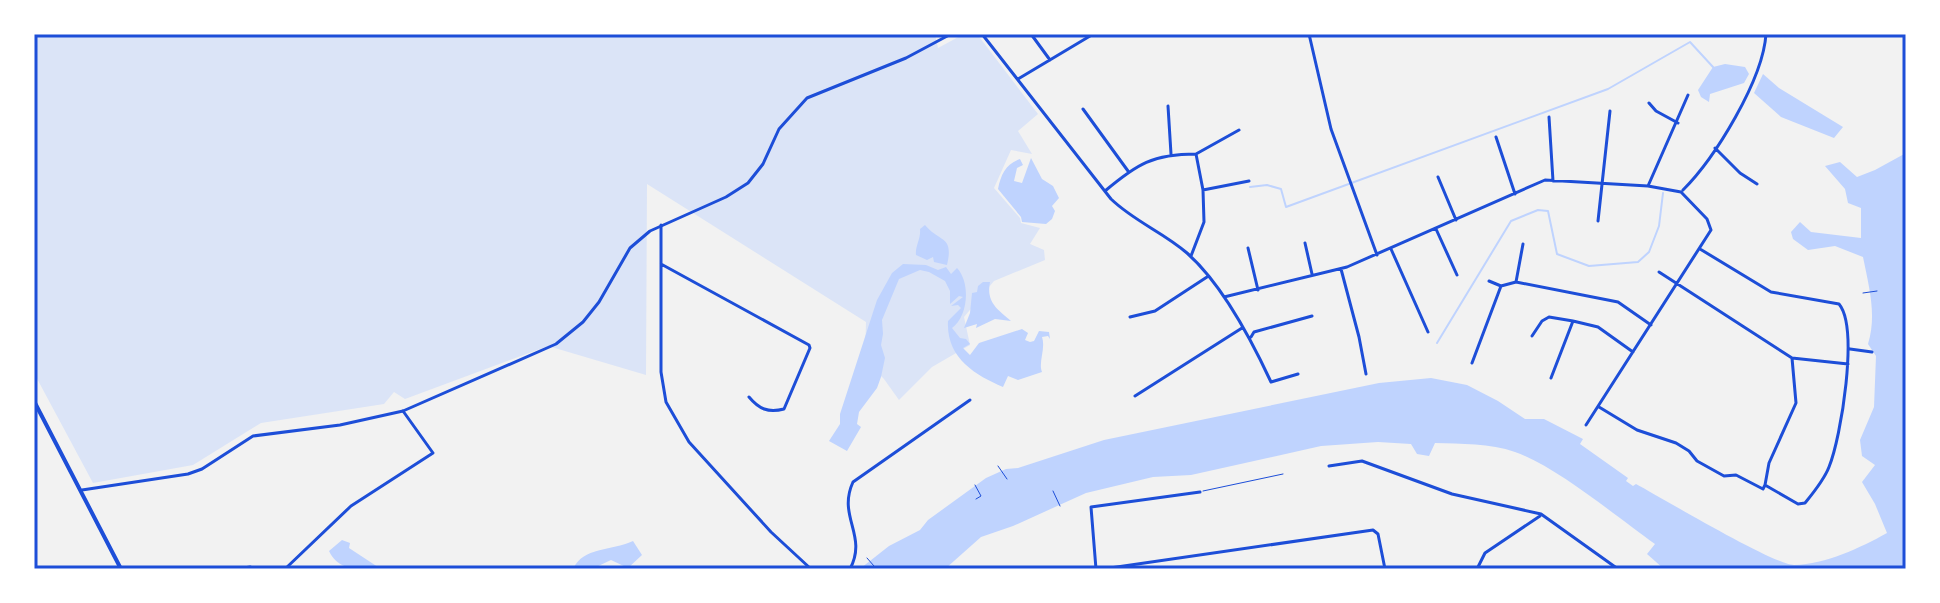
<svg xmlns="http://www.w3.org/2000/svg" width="1940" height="603" font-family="'PT Sans Narrow',sans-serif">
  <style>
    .green { fill: #dbe4f7 }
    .water { fill: #bfd3fe }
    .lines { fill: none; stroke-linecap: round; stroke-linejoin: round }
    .stream { stroke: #bfd3fe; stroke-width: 2 }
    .path { stroke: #1d4ed8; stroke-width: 1 }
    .service { stroke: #1d4ed8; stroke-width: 1 }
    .minor { stroke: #1d4ed8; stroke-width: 3 }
    .tertiary { stroke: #1d4ed8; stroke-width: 3 }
    .secondary { stroke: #1d4ed8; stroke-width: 4 }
    .neatline { fill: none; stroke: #1d4ed8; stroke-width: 3 }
  </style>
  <rect width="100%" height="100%" fill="#f2f2f2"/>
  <path class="green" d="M34,34H935L938,48L964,34H977L1038,114L1018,131L1032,154L1011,150L994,188L1020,218L1021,223L1040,228L1030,244L1044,250L1045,260L994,281L964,317L970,345L932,367L899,400L884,379L865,360L866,322L647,184L646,375L548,346L405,399L394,392L384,404L261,423L193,465L93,483L34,373Z"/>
  <path class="water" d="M1725,64L1745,67L1749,74L1744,83L1710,94L1709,102L1701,97L1698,90L1713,67Z
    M1763,74L1779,88L1843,127L1834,138L1781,117L1754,93Z
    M1906,153V569H1664L1647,554L1655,544C1617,517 1557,467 1515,452C1490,443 1461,444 1435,443L1429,456L1417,454L1411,444L1378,442L1321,446L1191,475L1153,477L1086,493L1013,526L981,537L945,569L861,568L889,546L920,530L928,520L986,478L1006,469L1018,468L1104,440L1379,383L1431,378L1467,385L1498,401L1525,419H1544L1583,439L1580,444L1628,478L1626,481L1633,486L1636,484C1662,498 1774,565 1794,565C1826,564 1860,548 1887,533L1875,504L1862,482L1875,465L1862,456L1860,440L1874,407L1876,356L1868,344C1877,315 1869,287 1863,257L1835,246L1808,250L1793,239L1791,232L1800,222L1811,232L1861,238V208L1848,203L1845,189L1825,166L1840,162L1857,177L1875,170Z
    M1031,158L1042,179L1053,186L1059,198L1052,206L1055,211L1052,219L1046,224L1022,222L1021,217L998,189C1001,174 1006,164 1020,159L1023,165L1017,168L1014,181L1022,183Z
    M925,225C940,243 954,235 947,265L934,262L933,257L927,260L916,255C915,246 921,239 920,229Z
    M903,264L926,265L938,270L946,267L951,274L957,268C971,283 968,317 952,328L960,338L966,339L970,344L963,348L970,355L979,343L1022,329L1028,333L1025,340L1030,342L1034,341L1039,331L1049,332L1050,339L1048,336L1042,337C1046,349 1038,362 1042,372L1018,380L1008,376L1003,387C975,375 946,358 948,321L961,308L958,305L951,306L963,297L959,296L950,304V291L945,281L929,272L920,270L899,279L882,320L883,334L881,345L885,358L881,377L877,388L859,412L857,424L861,427L847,451L829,441L840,424V414L877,300L892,273Z
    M983,282H990C986,302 997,309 1011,321L995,319L976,328L977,324L964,328L970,313L972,293L977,292L978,286Z
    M342,540L350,543L349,548L381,569C360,569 339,572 329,551Z
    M633,541L642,555L628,568L611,560L592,569H573C583,547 611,551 633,541Z"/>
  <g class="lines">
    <path class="stream" d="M1250,187L1267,185L1281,189L1286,207L1608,89L1690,42L1713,67
      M1437,343L1511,221L1538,210L1548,211L1557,254L1589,266L1638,262L1649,252L1659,226L1663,193"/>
    <path class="path" d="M1863,293L1877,291
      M998,466L1007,479
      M975,485L981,496L976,499
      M1053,491L1060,506
      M867,558L874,566"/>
    <path class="service" d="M1203,491L1283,474"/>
    <path class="minor" d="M982,34L1111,199C1135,222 1163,232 1187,253C1221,283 1252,341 1271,382L1298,374
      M1031,34L1050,60
      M1309,34L1331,129L1377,255
      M1018,79L1090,36
      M1649,103L1656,111L1678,123
      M1168,106L1171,154
      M1083,109L1128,171
      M1549,117L1553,181
      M1496,137L1515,194
      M1715,148L1740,173L1757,184
      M1196,154L1239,130
      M1438,177L1456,220
      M1648,186L1688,95
      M1203,190L1249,181
      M1683,190C1715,158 1763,80 1766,34
      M1105,191C1137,164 1153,154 1196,154L1203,190L1204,222L1191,256
      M1598,221L1610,111
      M661,225V372L666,402L689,442L771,532L811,569
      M1436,229L1457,275
      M1305,243L1312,274
      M1248,248L1258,290
      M1391,249L1428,332
      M1700,249L1771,292L1839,304C1859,328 1841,438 1829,467C1824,480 1814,492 1805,503L1798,504L1765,485L1769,463L1796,403L1792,358
      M661,264L809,345L810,348L784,409C768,413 759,409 749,397
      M1341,269L1359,337L1366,374
      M1659,272L1792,358L1848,364
      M1489,281L1501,286
      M1516,282L1523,244
      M1224,297L1347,267L1545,180L1648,186L1681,192
      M1130,317L1155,311L1207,277
      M1532,336L1542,321L1549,317L1573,321L1598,327L1633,352
      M1251,337L1254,332L1312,316
      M1850,349L1872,352
      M1472,363L1501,286L1516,282L1618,302L1651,325
      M1551,378L1573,321
      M1135,396L1242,328
      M1599,407L1637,430L1676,443L1689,451L1697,461L1724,476L1736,475L1763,489L1765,485
      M1586,425L1711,230L1707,219L1681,192
      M1329,466L1362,461L1452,494L1541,514L1618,569
      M238,569L250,567L255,569
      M285,569L351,506L433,453L403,411
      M850,569C868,535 837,517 853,482L970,400
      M1096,569L1091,507L1200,492
      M1103,569L1373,530L1378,534L1385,569
      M1477,569L1485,553L1540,516"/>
    <path class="tertiary" d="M82,490L188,474L202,469L253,436L340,425L403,411L556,344L583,322L599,302L630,248L650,231L726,197L748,183L763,164L779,129L807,98L906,58L951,34"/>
    <path class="secondary" d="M34,401L121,569"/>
  </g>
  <rect width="1940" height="603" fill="none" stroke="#ffffff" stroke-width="72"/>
  <rect x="36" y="36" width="1868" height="531" class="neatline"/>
</svg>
